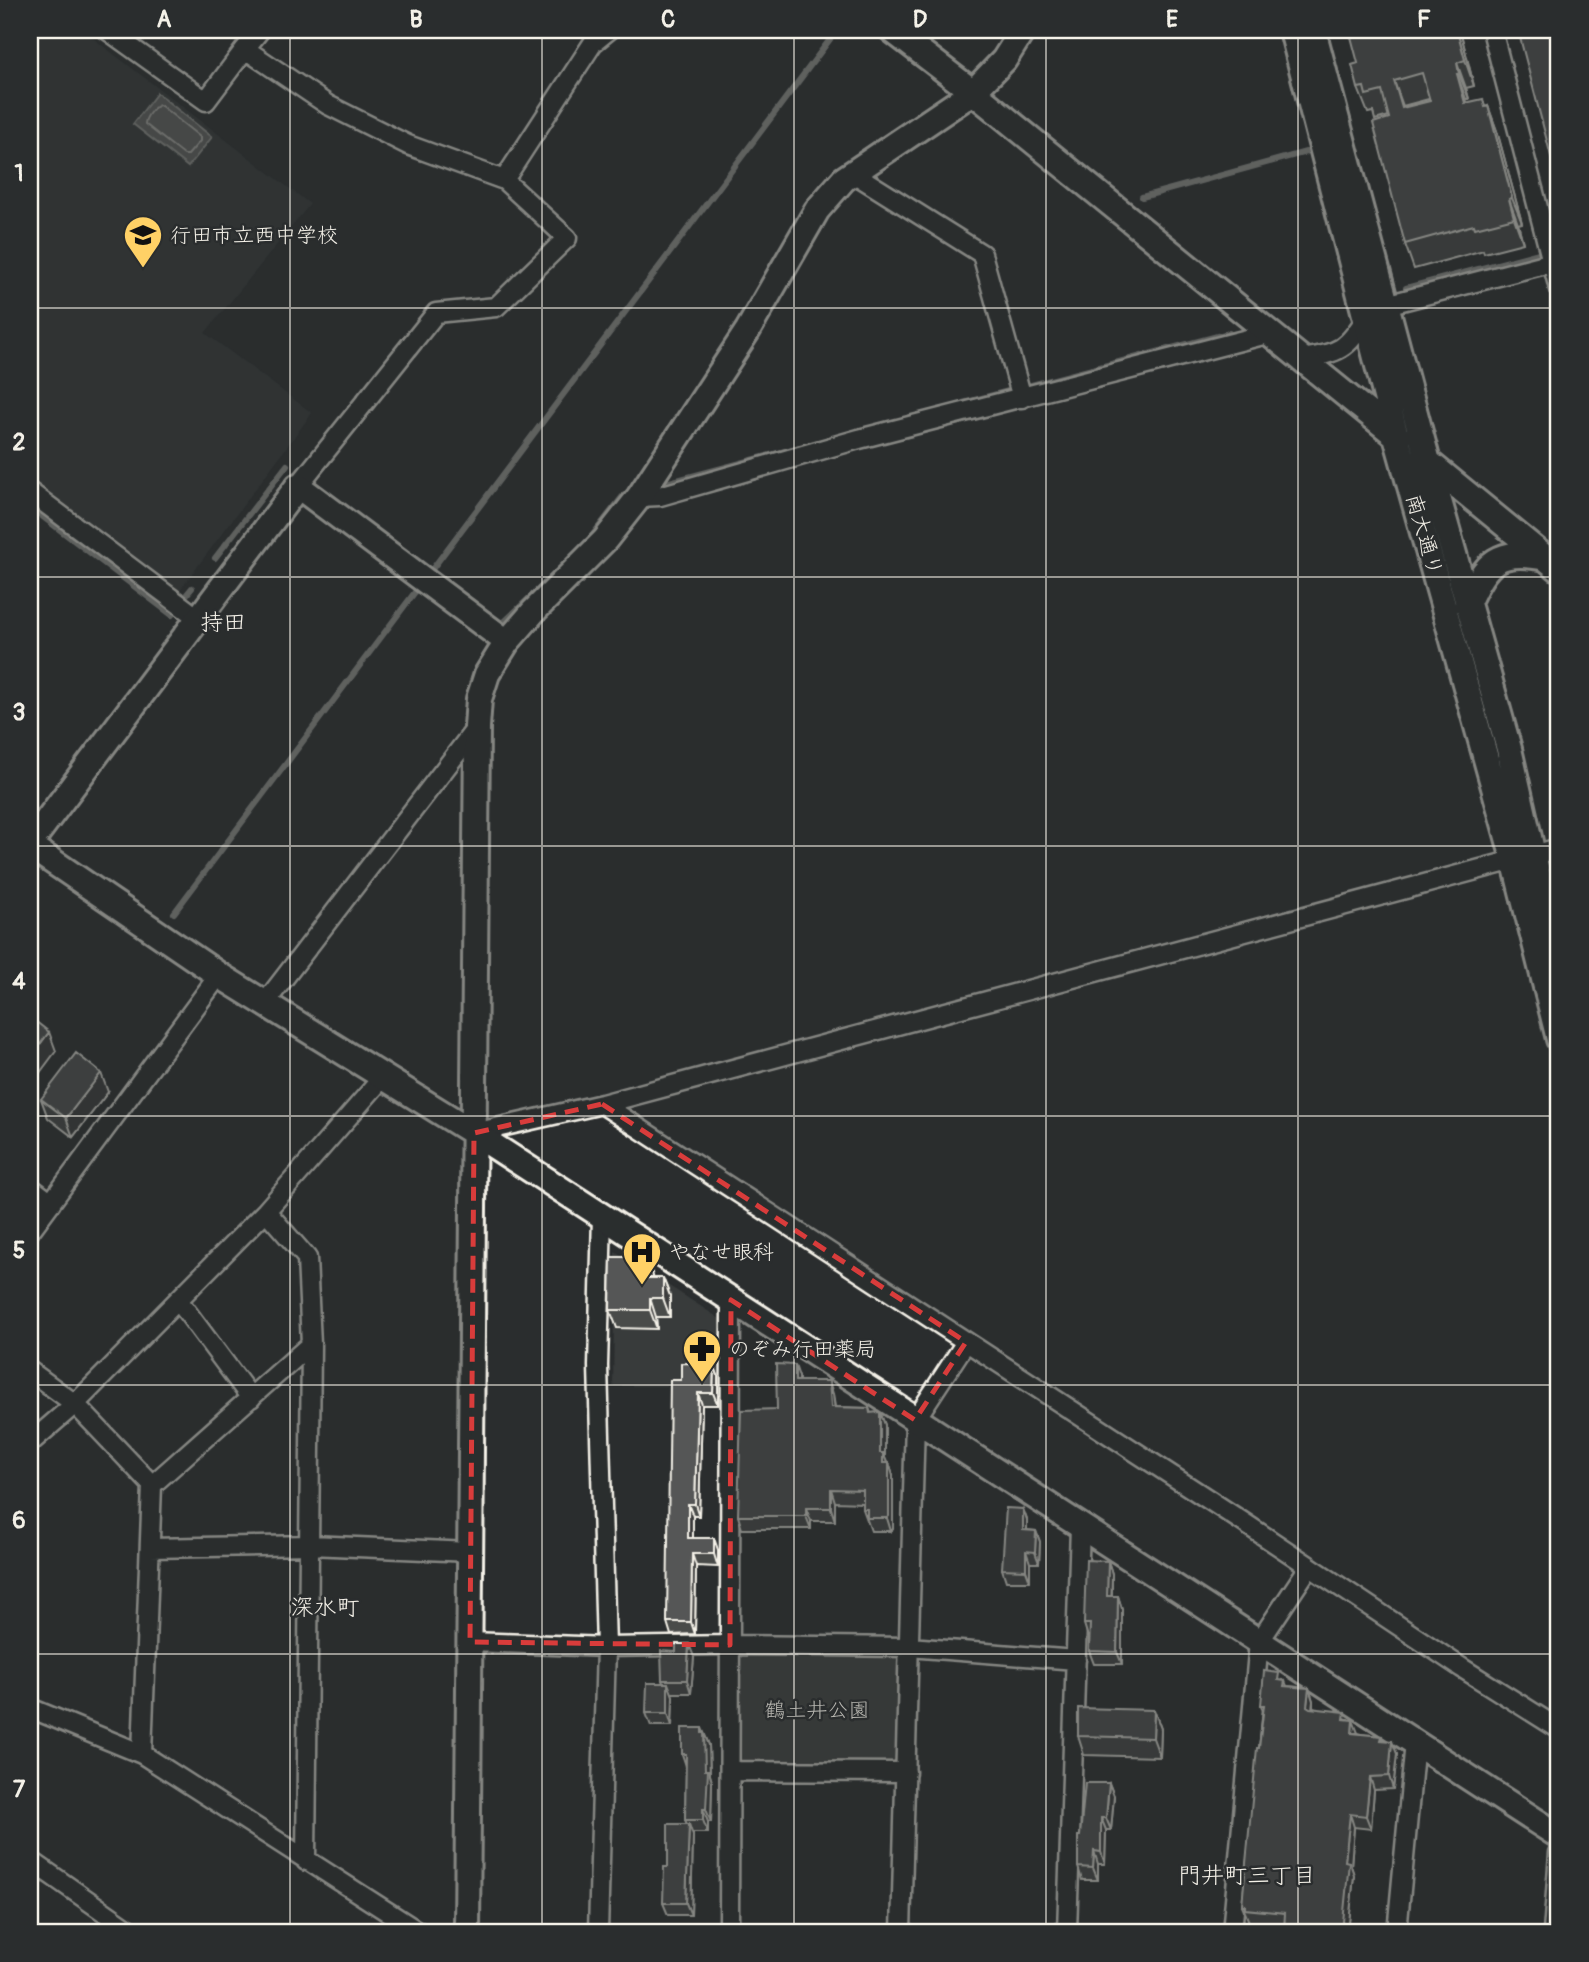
<svg xmlns="http://www.w3.org/2000/svg" width="1589" height="1962" font-family="Pangolin,'Klee One',sans-serif">
  <style>
    .built { fill: #373a3a }
    .green { fill: #444645; stroke: #9c9c96; stroke-width: 2 }
    .water { fill: #676866; stroke: #9f9f9a; stroke-width: 2 }
    .lines { fill: none; stroke-linecap: round; stroke-linejoin: round }
    .shore { stroke: #bcbab4; stroke-width: 2 }
    .stream { stroke: #9f9f9a; stroke-width: 6 }
    .street-casing { stroke: #f4f1e8; stroke-width: 23 }
    .secondary-casing { stroke: #f4f1e8; stroke-width: 30 }
    .street { stroke: #2a2d2e; stroke-width: 18 }
    .secondary { stroke: #2a2d2e; stroke-width: 24 }
    .wall { fill: #494b4a; stroke: #f4f1e8; stroke-width: 2; fill-rule: evenodd }
    .shaded-wall { fill: #3c3d3c; stroke: #f4f1e8; stroke-width: 2 }
    .building { fill: #555756; stroke: #f4f1e8; stroke-width: 2; fill-rule: evenodd }
    .marked { fill: none; stroke: #d93c3b; stroke-width: 5; stroke-dasharray: 14 9; stroke-linejoin: round }
    .grid { fill: none; stroke: #f4f1e8; stroke-width: 2; stroke-opacity: 0.55 }
    .labels { text-anchor: middle; dominant-baseline: central; stroke-width: 5; stroke-linejoin: round; paint-order: stroke }
    .poi-label { font-size: 21px; fill: #f4f1e8; stroke: #2a2d2e; text-anchor: start }
    .street-label { font-size: 21px; fill: #f4f1e8; stroke: #2a2d2e }
    .park-label { font-size: 21px; fill: #b6b5af; stroke: #2a2d2e }
    .neighbourhood-label { font-size: 23px; fill: #f4f1e8; stroke: #2a2d2e }
    .neatline { fill: none; stroke: #f4f1e8; stroke-width: 2.5 }
    .grid-label { font-size: 23px; text-anchor: middle; font-weight: bold; fill: #f4f1e8 }
  </style>
  <rect width="100%" height="100%" fill="#2a2d2e"/>
  <filter id="ink" filterUnits="userSpaceOnUse"><feTurbulence type="fractalNoise" baseFrequency=".0143" numOctaves="2"/><feDisplacementMap in="SourceGraphic" scale="14" xChannelSelector="R" yChannelSelector="G"/><feConvolveMatrix kernelMatrix="1 2 1 2 8 2 1 2 1" color-interpolation-filters="sRGB"/></filter>
  <g filter="url(#ink)">
    <path class="built" d="M30,30H82L310,204L205,333L312,413L177,594L30,484Z
      M615,1251L725,1322V1375H686L685,1386H613Z"/>
    <path class="green" d="M737,1653L898,1655L897,1767L736,1765Z"/>
    <path class="water" d="M157,93L212,137L188,167L133,124Z"/>
    <g class="lines">
      <path class="shore" d="M160,105L200,137V141L188,155H184L145,124C145,117 154,106 160,105Z"/>
      <path class="stream" d="M1142,197L1306,152
        M1406,288L1539,253
        M963,403L1229,333
        M666,483L800,447
        M30,507L172,615
        M591,537L623,496
        M215,558L287,465
        M427,576L837,30
        M187,594L192,588
        M498,622L501,625L544,584
        M174,913L421,584"/>
      <g class="street-casing">
        <path id="street" d="M107,30L206,101L245,49
          M260,30L245,49L328,105L408,145L504,180
          M1492,30L1559,289
          M853,173L982,254L1022,398
          M1386,305L1553,262
          M1303,359C1339,352 1346,351 1366,318
          M298,486L436,313L496,307L567,238L504,180L593,43L609,30
          M30,492L199,619
          M639,497L660,496L859,439L1271,333
          M265,1003L477,727
          M602,1104L1240,1520L1462,1668L1559,1729
          M474,1133L602,1104L1559,848
          M30,1187L51,1203
          M266,1211L307,1258L311,1344L306,1861
          M30,1231L219,975
          M178,1300L251,1398
          M30,1371L75,1404L152,1485L142,1754
          M30,1443L75,1404L266,1211L384,1076
          M152,1485L311,1344
          M150,1548L311,1545L470,1552
          M470,1642L606,1647L730,1645L909,1647L1076,1660
          M30,1708L142,1754L419,1932
          M730,1771L906,1772
          M30,1860L133,1932
          M598,1932L606,1647L598,1366L602,1216
          M729,1932L731,1300
          M901,1932L915,1420L966,1342
          M1067,1932L1080,1526
          M1232,1932L1259,1642L1309,1567
          M1397,1932L1415,1742
          M1553,1932L1559,1853"/>
      </g>
      <g class="secondary-casing">
        <path id="secondary" d="M892,30L973,92L1399,438
          M1292,30L1396,436L1514,859L1559,1039
          M1313,30L1428,462L1509,749L1533,855L1559,956
          M1427,461L1559,569
          M1467,604C1486,561 1498,548 1546,558
          M30,843L298,486L507,642
          M30,846L219,975L474,1133L1559,1836
          M467,1932L477,727L479,699L487,674L507,642L534,611L605,540L639,497L748,330L817,210L844,179L973,92L1004,60L1023,30"/>
      </g>
      <use href="#street" class="street"/>
      <use href="#secondary" class="secondary"/>
    </g>
    <path class="wall" d="M1460,30L1474,86L1466,88L1469,99H1466L1467,103L1486,107L1488,106L1497,131L1522,223L1518,224L1523,243L1484,253L1483,250L1480,251L1414,269L1405,244L1389,116L1375,120L1373,112L1368,113L1358,88ZM1429,99L1430,101L1404,108L1403,106Z
      M108,1092L73,1137L48,1118L41,1099Z
      M646,1257L653,1278H663L670,1296V1317H656L657,1329L617,1328L610,1310Z
      M714,1364L718,1376V1405H702L699,1516H693V1538L718,1550V1567L696,1566L695,1634L671,1635L667,1622L681,1380Z
      M799,1377V1381L833,1394L835,1407L869,1408L871,1413L880,1412L885,1425V1458L887,1463H889L893,1476V1529L891,1531H871L863,1509V1503L835,1502V1521H811V1529H742L738,1516L777,1409Z
      M1023,1509L1027,1520V1530L1036,1531L1040,1542L1039,1563H1030V1581H1006L1002,1569Z
      M1108,1561L1112,1574V1596H1118L1122,1609V1664H1094L1089,1651V1637H1088L1084,1624Z
      M694,1657L691,1693H671L673,1696L672,1726H651L646,1713L663,1683L662,1680Z
      M1282,1680L1285,1681L1287,1686L1309,1688L1313,1701V1708L1348,1719L1358,1733L1384,1740L1397,1754L1393,1789L1374,1790L1371,1829L1354,1827L1351,1866L1354,1875L1348,1932H1284V1926L1249,1922L1242,1905L1263,1711L1261,1705Z
      M1154,1710L1161,1729L1160,1757L1084,1755L1078,1736Z
      M704,1733L709,1745L710,1775L712,1782L711,1822H708V1833H692L693,1836L691,1915H668L663,1903L687,1824L685,1820L686,1766L682,1754Z
      M1109,1783L1114,1796L1111,1830H1106L1105,1864H1098V1880H1082L1078,1867L1080,1836Z"/>
    <path class="shaded-wall" d="M1457,30H1460L1474,86L1465,60Z
      M1457,63L1466,88L1469,99L1459,74Z
      M1457,74L1466,99L1474,128L1465,103Z
      M1394,81L1403,106L1411,133L1402,108Z
      M1488,106L1497,131L1522,223L1512,198Z
      M1509,199L1518,224L1523,243L1514,218Z
      M49,1032L56,1051L30,1086V1058Z
      M101,1073L108,1092L73,1137L66,1118Z
      M646,1257L653,1276V1297L646,1278Z
      M663,1278L670,1296V1317L663,1298Z
      M650,1298L656,1317L657,1329L650,1310Z
      M714,1364L718,1376V1405L713,1393Z
      M795,1365L799,1377V1394L795,1381Z
      M829,1381L833,1394L836,1420L831,1407Z
      M698,1393L702,1405L699,1516L695,1504Z
      M880,1412L885,1425V1458L888,1465L887,1476L880,1453Z
      M889,1463L893,1476V1529L891,1531L887,1518Z
      M831,1489L835,1502V1521L831,1508Z
      M688,1504L693,1516V1550L688,1538Z
      M806,1508L811,1521V1529L806,1516Z
      M1023,1509L1027,1520V1542L1023,1530Z
      M1036,1531L1040,1542L1039,1563L1035,1552Z
      M714,1538L718,1550V1567L714,1554Z
      M1026,1551L1030,1563V1581L1026,1570Z
      M692,1554L696,1566L695,1634L691,1622Z
      M1108,1561L1112,1574L1111,1609L1107,1596Z
      M1118,1596L1122,1609V1664L1117,1652Z
      M689,1644L694,1657L691,1693L687,1680Z
      M668,1683L673,1696L672,1726L668,1713Z
      M1309,1688L1313,1701L1311,1719L1307,1706Z
      M1154,1710L1161,1729L1160,1757L1153,1738Z
      M1353,1720L1358,1733H1352Z
      M702,1728L709,1745L710,1775L712,1782L711,1822L706,1809Z
      M1392,1741L1397,1754L1393,1789L1389,1776Z
      M1370,1777L1374,1790L1371,1829L1366,1816Z
      M1109,1783L1114,1796L1111,1830L1106,1818Z
      M703,1809L708,1822V1833L703,1820Z
      M1350,1814L1354,1827L1351,1866L1354,1875L1348,1932H1342L1345,1861Z
      M1101,1818L1106,1830L1105,1864L1101,1852Z
      M689,1824L693,1836L691,1915L686,1903Z
      M1094,1851L1098,1864V1880L1093,1868Z"/>
    <path class="building" d="M1362,30H1457L1465,60L1457,63L1459,74H1457L1465,103L1483,99L1485,107L1488,106L1512,198L1509,199L1514,218L1475,228L1474,225L1470,226L1405,244L1373,123L1389,118L1382,91L1366,95L1364,87L1358,88L1352,65L1358,63L1350,33ZM1422,73L1430,101L1402,108L1394,81Z
      M1518,30H1559V187Z
      M30,1017L49,1032L30,1058Z
      M76,1053L101,1073L66,1118L41,1099Z
      M611,1257H646V1278H663V1298H650V1310H610Z
      M681,1363L714,1364L713,1393H698L695,1504H688V1538H714V1554H692L691,1622H667L670,1380H681Z
      M776,1364L795,1365V1381H829L831,1407L869,1408L870,1413L880,1412V1453H883V1463H889V1516L887,1518H867V1509H863V1490L831,1489V1508H806V1516H738L741,1410L777,1409Z
      M1006,1508L1023,1509V1530L1036,1531L1035,1552L1026,1551V1570L1002,1569Z
      M1086,1560L1108,1561L1107,1596H1118L1117,1652L1089,1651L1090,1624H1084Z
      M676,1644H689L687,1680H662L661,1651L676,1652Z
      M1264,1671L1279,1673L1278,1680L1285,1681L1284,1686L1309,1688L1307,1706L1310,1708L1345,1712L1344,1719L1353,1720L1352,1733L1382,1736L1381,1740L1392,1741L1389,1776L1370,1777L1366,1816L1350,1814L1345,1861L1349,1862L1342,1932H1284L1285,1913L1245,1909V1905H1242L1257,1748H1259L1264,1705H1261Z
      M647,1683H668V1713H646Z
      M1078,1708L1154,1710L1153,1738L1078,1736Z
      M682,1728H702V1733H704L705,1770H708L706,1809H703V1820H685L686,1754H682Z
      M1085,1783H1109L1106,1818H1101V1852L1094,1851L1093,1868L1078,1867V1836H1080Z
      M668,1824H689L686,1903H663L664,1867H668Z"/>
  </g>
  <path d="M0 0H1589V1962H0ZM602,1104L966,1342L915,1420L731,1300L730,1645L470,1642L474,1133Z" fill="#2a2d2e" fill-opacity=".55" fill-rule="evenodd"/>
  <path class="marked" d="M602,1104L966,1342L915,1420L731,1300L730,1645L470,1642L474,1133Z"/>
  <path class="grid" d="M290,30V1932M542,30V1932M794,30V1932M1046,30V1932M1298,30V1932M30,308H1559M30,577H1559M30,846H1559M30,1116H1559M30,1385H1559M30,1654H1559"/>
  <defs>
    <g id="school-pin" transform="scale(2.0125)"><path d="M0 17L-7.5 6A9.5 9.5 0 1 1 7.5 6Z" fill="#ffd166" stroke="#2a2d2e"/><path d="M0-5L7-2L0 1L-7-2ZM-4 1L0 2.5L4 1V4Q0 6-4 4Z" fill="#111"/></g>
    <g id="hospital-pin" transform="scale(2.0125)"><path d="M0 17L-7.5 6A9.5 9.5 0 1 1 7.5 6Z" fill="#ffd166" stroke="#2a2d2e"/><path d="M-5-5h3v3.5h4V-5h3V5h-3V1.5h-4V5h-3Z" fill="#111"/></g>
    <g id="pharmacy-pin" transform="scale(2.0125)"><path d="M0 17L-7.5 6A9.5 9.5 0 1 1 7.5 6Z" fill="#ffd166" stroke="#2a2d2e"/><path d="M-2-6h4v4h4v4h-4v4h-4v-4h-4v-4h4Z" fill="#111"/></g>
  </defs>
  <g fill-rule="evenodd">
    <use href="#school-pin" x="143" y="235"/>
    <use href="#hospital-pin" x="642" y="1252"/>
    <use href="#pharmacy-pin" x="702" y="1349"/>
  </g>
  <g class="labels">
    <g class="poi-label">
      <text x="170" y="235">行田市立西中学校</text>
      <text x="669" y="1252">やなせ眼科</text>
      <text x="729" y="1349">のぞみ行田薬局</text>
    </g>
    <g class="street-label">
      <text transform="translate(1424 535) rotate(74)">南大通り</text>
    </g>
    <g class="park-label">
      <text x="817" y="1710">鶴土井公園</text>
    </g>
    <g class="neighbourhood-label">
      <text x="223" y="622">持田</text>
      <text x="325" y="1607">深水町</text>
      <text x="1247" y="1875">門井町三丁目</text>
    </g>
  </g>
  <rect width="1589" height="1962" fill="none" stroke="#2a2d2e" stroke-width="77"/>
  <rect x="38" y="38" width="1512" height="1886" class="neatline"/>
  <g class="grid-label">
    <text x="164" y="27">A</text>
    <text x="416" y="27">B</text>
    <text x="668" y="27">C</text>
    <text x="920" y="27">D</text>
    <text x="1172" y="27">E</text>
    <text x="1424" y="27">F</text>
    <text x="19" y="181">1</text>
    <text x="19" y="450">2</text>
    <text x="19" y="720">3</text>
    <text x="19" y="989">4</text>
    <text x="19" y="1258">5</text>
    <text x="19" y="1528">6</text>
    <text x="19" y="1797">7</text>
  </g>
</svg>
